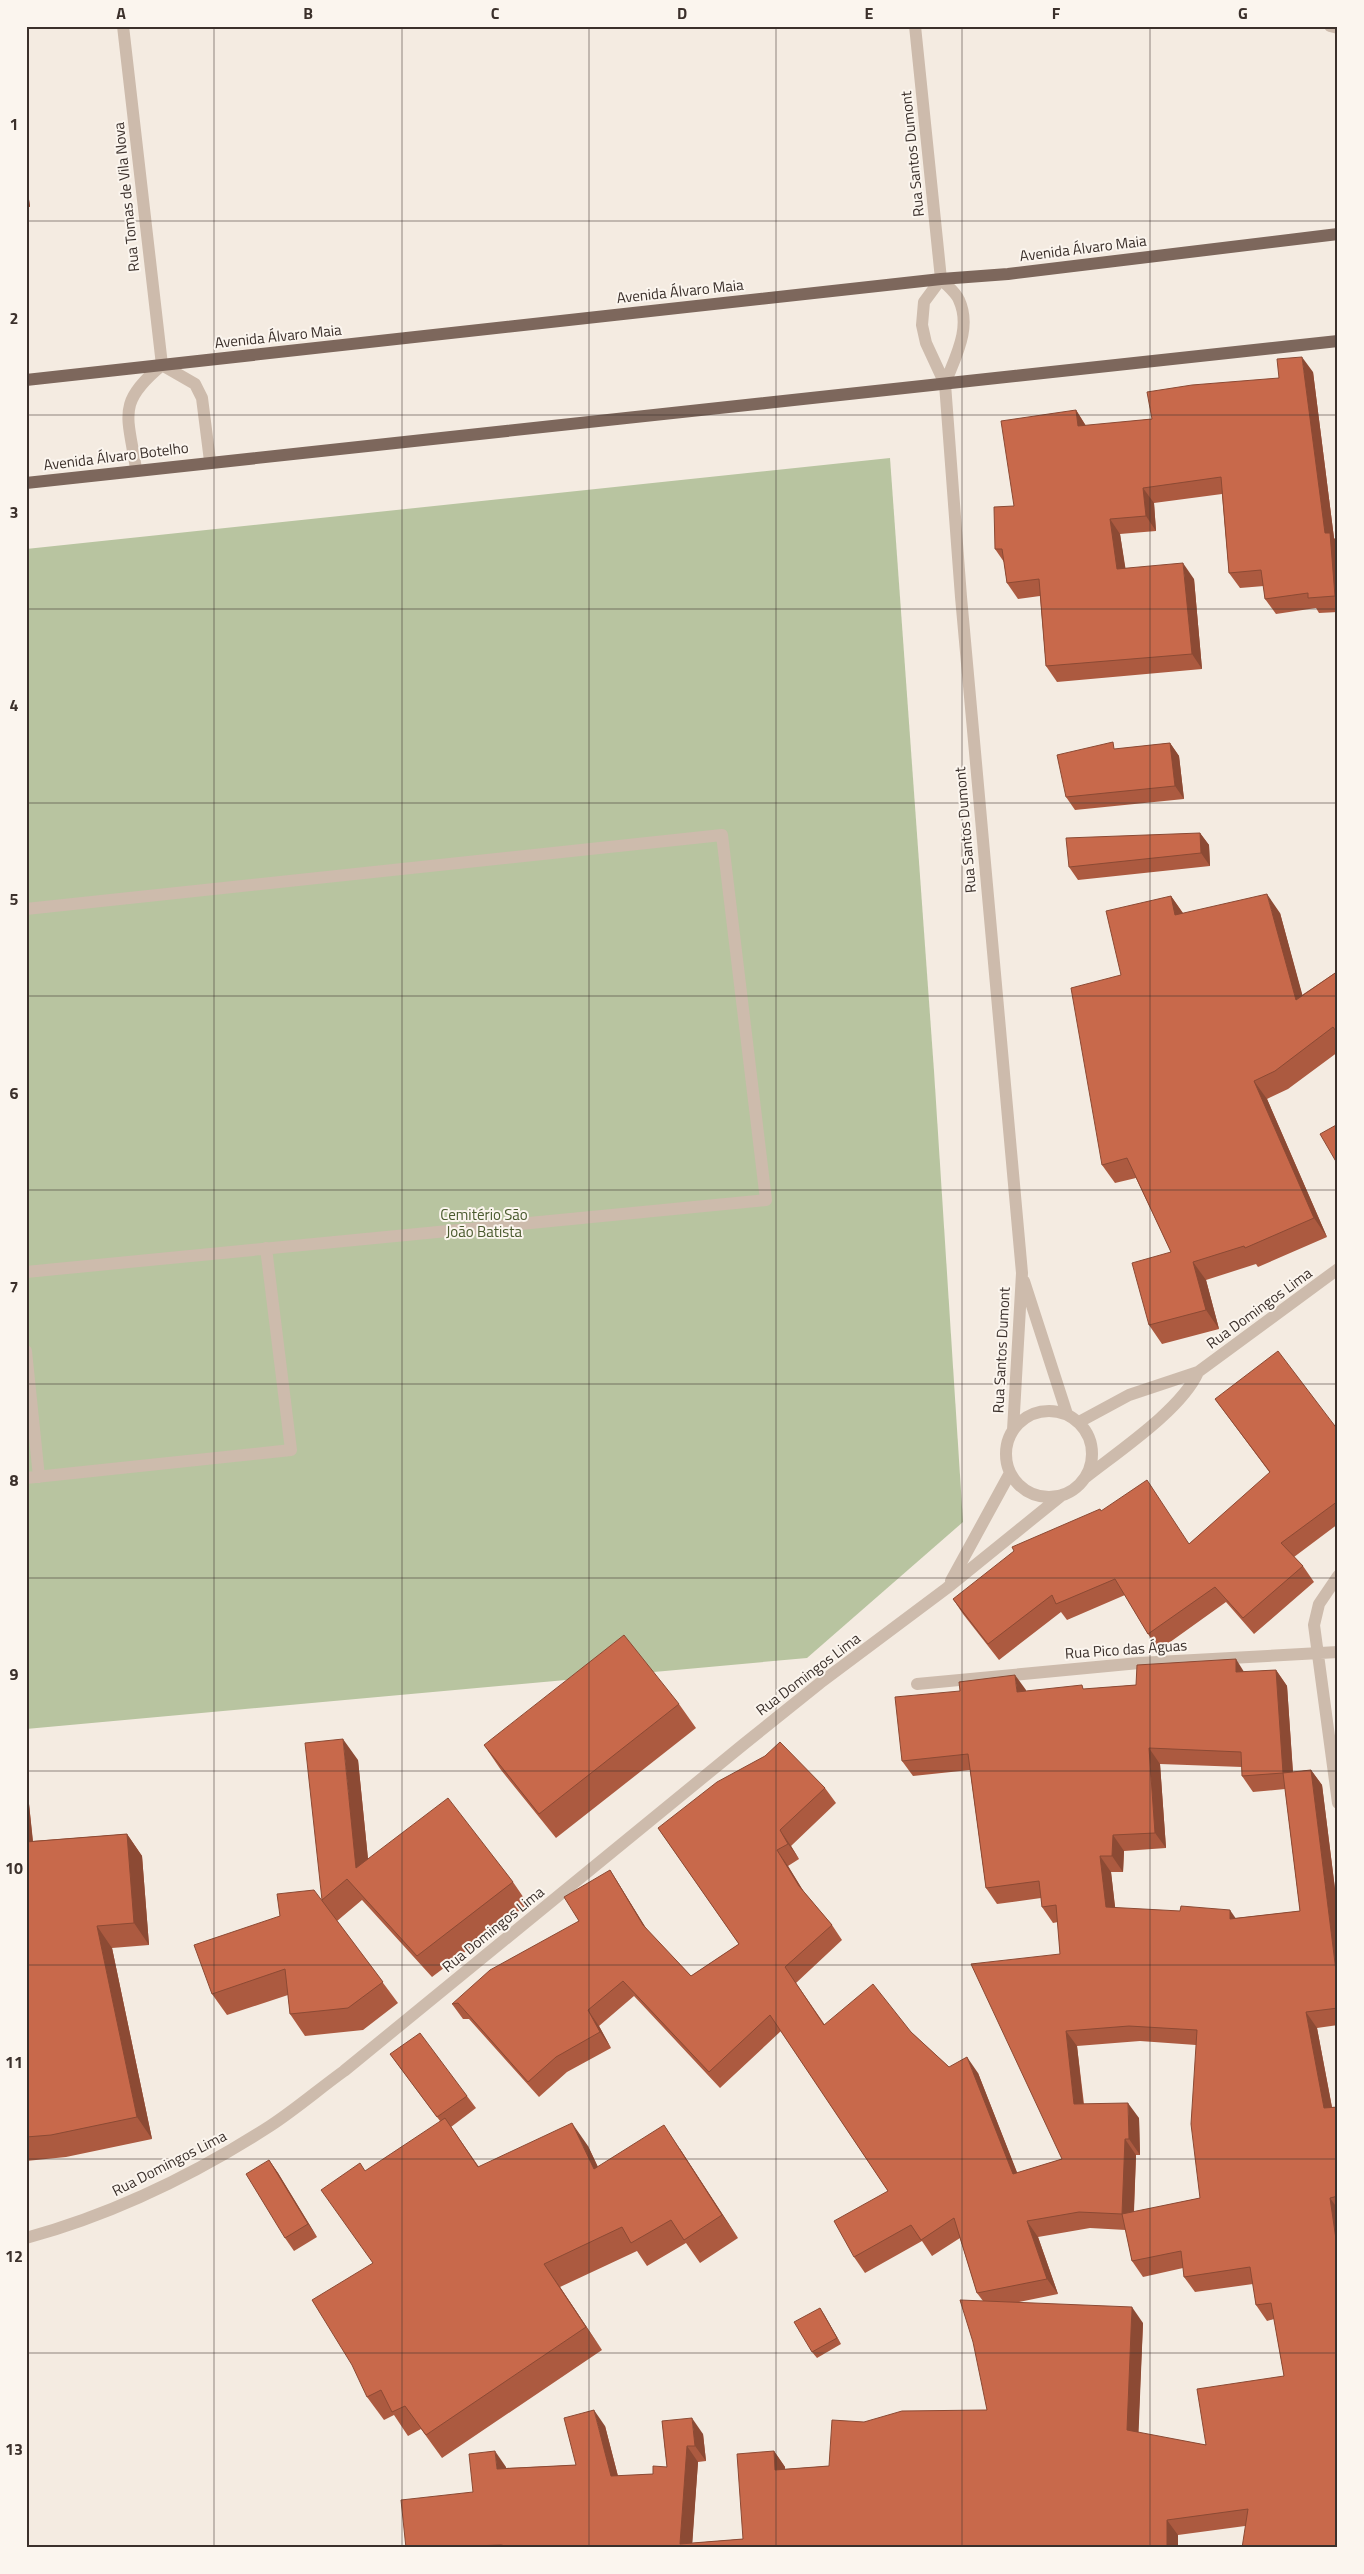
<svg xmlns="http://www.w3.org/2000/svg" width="1364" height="2574" font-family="'Titillium Web',sans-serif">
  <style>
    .green { fill: #b8c4a0 }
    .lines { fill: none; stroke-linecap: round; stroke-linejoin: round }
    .minor { stroke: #cdbbac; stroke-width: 12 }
    .major { stroke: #7d675c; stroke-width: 12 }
    .wall { fill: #ac5a40; fill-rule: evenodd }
    .shaded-wall { fill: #8c4a34 }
    .building { fill: #c8694b; stroke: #8c4a34; fill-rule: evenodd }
    .grid { fill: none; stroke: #3b302b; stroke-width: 1; stroke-opacity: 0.55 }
    .labels { text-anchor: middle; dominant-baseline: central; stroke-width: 4; stroke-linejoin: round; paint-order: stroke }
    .street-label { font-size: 15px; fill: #3b302b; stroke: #fbf5ee }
    .park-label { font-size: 15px; fill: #4a5a2e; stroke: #fbf5ee }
    .neatline { fill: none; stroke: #3b302b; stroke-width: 2 }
    .grid-label { font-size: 16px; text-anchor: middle; font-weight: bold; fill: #3b302b }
  </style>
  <rect width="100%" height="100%" fill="#f4ebe1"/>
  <path class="green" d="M890,458L934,1071L963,1522L807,1658L26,1729V549Z"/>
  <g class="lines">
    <path class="minor" d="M123,26L162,365
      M915,26L941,279C946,285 956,292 959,300C972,328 955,357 945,384
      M1330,26L1338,28
      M941,279L924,302L922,325L926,343L945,384L961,597L1022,1273L1013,1430
      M162,365L195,384L202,398L210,461
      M136,469C128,415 116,403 162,365
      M26,909L722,835L766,1200L26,1272
      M1024,1281L1067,1414
      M26,1351L39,1477
      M1006 1454a43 43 0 1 1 86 0a43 43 0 1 1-86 0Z
      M1079,1422L1129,1395L1198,1372L1338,1269
      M1086,1477C1119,1451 1182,1409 1198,1372
      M26,1478L291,1450L266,1248
      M1338,1576L1319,1604L1314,1625L1338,1803
      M951,1581L1010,1473
      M917,1684L1139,1663L1338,1652
      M26,2238C114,2214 194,2175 270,2126C296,2109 319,2089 344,2071L744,1744L820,1683L947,1588L1062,1495"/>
    <path class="major" d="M26,380L941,279L1008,274L1338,234
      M26,483L1338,341"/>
  </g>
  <path class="wall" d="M26,177L30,207H26Z
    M1313,372L1334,538L1338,543V612L1319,613L1316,608L1276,614L1265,599L1264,586L1240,588L1229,573L1222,494L1154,503L1156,531L1120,534L1125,568L1194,579L1202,669L1057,682L1046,666L1040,596L1018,599L1007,583L1004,562L995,549L1014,506L1076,410L1086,426L1152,419L1279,378Z
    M1170,743L1179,756L1184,799L1075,810L1066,797L1117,749Z
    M1200,833L1209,845L1210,866L1078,880L1069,867Z
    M1171,896L1183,913H1280L1302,995L1338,971V1052L1288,1089L1267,1099L1327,1237L1258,1267L1256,1264L1206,1280L1219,1329L1162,1344L1149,1325L1171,1252L1136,1178L1115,1183L1102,1165L1121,975Z
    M1215,1399L1338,1430V1524L1294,1557L1303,1566L1314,1582L1254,1634L1226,1602L1159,1650L1148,1634L1125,1595L1067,1620L1061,1612L999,1660L963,1614L953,1599L1102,1511L1189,1544L1270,1473Z
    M1276,1670L1287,1686L1293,1772L1311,1770L1322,1785L1338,1913V2025L1317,2028L1332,2107H1338V2548L1245,2526L1178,2535V2548H406L473,2492L506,2467V2468L576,2465L605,2426L618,2476L653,2474L667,2467L662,2421L703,2434L706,2461L698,2462L692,2543L743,2539L774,2451L785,2467V2469L829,2466L864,2422L987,2410L983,2301L977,2293L960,2238L932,2256L922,2241L865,2273L854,2257L888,2191L781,2031L720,2088L634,1996L599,2026L611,2048L567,2072L539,2097L469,2019H463L452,2004L579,1921L610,1870L620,1886L647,1930L691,1976L739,1944L658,1828L825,1788L836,1803L791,1846L799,1859L788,1866L804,1892L832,1925L842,1940L796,1983L825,2025L911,2032L949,2067L978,2073L1017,2173L1062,2159L1060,1954L1058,1922L1053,1923L1042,1907L1041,1898L997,1904L986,1888L970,1770L913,1776L902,1761L1026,1691L1085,1689L1136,1685L1245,1672ZM1160,1764L1242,1767V1776L1253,1792L1285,1789L1300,1911L1236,1918L1115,1908L1111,1872H1123L1124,1851L1166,1848ZM1140,2041L1196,2045L1200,2198L1134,2212L1136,2155H1140L1139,2118L1084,2104L1077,2046ZM1090,2228L1126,2230L1132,2261L1143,2277L1183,2268L1184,2277L1195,2292L1253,2284L1256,2305L1267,2321L1274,2319L1284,2376L1206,2445L1138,2433L1143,2323L1019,2302L1058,2294L1038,2237Z
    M679,1704L696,1728L556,1838L501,1770L484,1745Z
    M358,1760L368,1859L513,1882L528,1904L432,1977L362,1900L337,1921L398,2003L363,2030L305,2036L290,2014L288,1995L227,2015L212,1994L280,1916L322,1900Z
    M26,1800L29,1804L33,1841L127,1834L142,1856L149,1945L112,1948L152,2139L66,2157L26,2161Z
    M390,2054L467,2096L476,2108L451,2127L479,2167L588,2146L598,2167L680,2149L738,2238L700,2263L686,2243L647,2266L637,2251L560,2287L602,2350L442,2458L421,2429L408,2436L394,2415L384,2420L367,2397L373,2263L440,2121Z
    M269,2160L278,2173L317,2237L294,2251L285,2238Z
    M820,2308L841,2344L817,2358L812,2352Z"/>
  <path class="shaded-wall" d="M26,177L30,207L26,202Z
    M1302,357L1313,372L1334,538L1338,543V599L1335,596L1325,533Z
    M1076,410L1086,426H1078Z
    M1143,488L1154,503L1156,531L1146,516Z
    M1110,519L1120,534L1128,584L1117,569Z
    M1183,563L1194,579L1202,669L1192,654Z
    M1170,743L1179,756L1184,799L1175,786Z
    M1200,833L1209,845L1210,866L1201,853Z
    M1267,894L1280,913L1309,1019L1296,1000Z
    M1171,896L1184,915H1175Z
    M1254,1081L1267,1099L1327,1237L1314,1218Z
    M1193,1262L1206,1280L1219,1329L1206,1310Z
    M1236,1659L1246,1675L1236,1672Z
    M1276,1670L1287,1686L1294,1789L1283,1773Z
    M1015,1675L1026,1690L1028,1707L1017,1692Z
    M343,1739L358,1760L371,1889L356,1868Z
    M1149,1748L1160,1764L1166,1848L1155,1833Z
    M1311,1770L1322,1785L1338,1913V1987Z
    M26,1800L29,1804L35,1864L26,1851Z
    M780,1830L791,1846L799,1859L788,1844Z
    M127,1834L142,1856L149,1945L134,1923Z
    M1113,1835L1124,1851L1123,1872L1112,1856Z
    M777,1850L788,1866L810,1902L799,1886Z
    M1100,1856L1111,1872L1117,1923L1106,1907Z
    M610,1870L620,1886L654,1941L643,1925Z
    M1230,1910L1241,1926L1230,1919Z
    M97,1926L112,1948L152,2139L137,2117Z
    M588,2010L599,2026L611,2048L600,2032Z
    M1306,2012L1317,2028L1335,2124L1324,2108Z
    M1066,2031L1077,2046L1085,2120L1074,2104Z
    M967,2057L978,2073L1024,2190L1013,2174Z
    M1128,2103L1139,2118L1140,2155L1129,2139Z
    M572,2123L588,2146L610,2193L594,2169Z
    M664,2125L680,2149L738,2238L722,2215Z
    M1125,2139L1136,2155L1133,2230L1122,2214Z
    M269,2160L278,2173L317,2237L308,2224Z
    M1330,2198L1338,2209V2253Z
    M1027,2221L1038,2237L1058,2294L1047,2279Z
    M544,2264L560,2287L602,2350L586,2327Z
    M1132,2307L1143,2323L1138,2446L1127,2430Z
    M820,2308L824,2314L841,2344L837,2338Z
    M594,2410L605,2426L622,2492L611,2476Z
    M692,2418L703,2434L706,2461L695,2446Z
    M687,2446L698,2462L692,2548L680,2544Z
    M495,2451L506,2467L508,2484L497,2469Z
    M774,2451L785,2467L786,2486L775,2470Z
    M1167,2520L1178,2535V2548H1167Z"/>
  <path class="building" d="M1302,357L1325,533H1330L1335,596L1308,598V593L1265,599L1261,570L1229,573L1221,477L1143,488L1146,516L1110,519L1117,569L1183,563L1192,654L1046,666L1039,579L1007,583L1002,549H995L994,507L1014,506L1001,421L1076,410L1078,426L1152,419L1147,392L1192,385L1279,378L1277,359Z
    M1113,742L1114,749L1170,743L1175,786L1066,797L1057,755Z
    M1200,833L1201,853L1069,867L1066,838Z
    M1267,894L1296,1000L1338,971V1034L1333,1027L1275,1071L1254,1081L1314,1218L1245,1248L1244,1246L1193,1262L1206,1310L1149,1325L1132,1263L1171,1252L1127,1158L1102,1165L1071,988L1121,975L1106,911L1171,896L1175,915Z
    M1338,1124V1165L1320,1134Z
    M1278,1351L1338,1430V1501L1281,1543L1303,1566L1243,1618L1215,1587L1148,1634L1115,1579L1056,1604L1052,1595L988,1644L953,1599L1014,1551L1012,1547L1100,1509L1101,1511L1147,1480L1189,1544L1270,1472L1215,1399Z
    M624,1635L679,1704L539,1814L484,1745Z
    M1336,1657H1338V1678Z
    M1236,1659V1672L1276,1670L1283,1773L1311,1770L1338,1987V2008L1306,2012L1324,2108L1338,2107V2196L1330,2198L1338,2253V2548H1242L1248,2509L1167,2520V2548H930V2546L862,2548H516L501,2545L444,2547V2548H406L401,2500L473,2492L469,2454L495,2451L497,2469L576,2465L564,2418L594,2410L611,2476L653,2474V2466L667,2467L662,2421L692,2418L695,2446H687L680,2544L743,2539L737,2454L774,2451L775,2470L829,2466L832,2420L864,2422L902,2411L987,2410L973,2342L960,2300L1132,2307L1127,2430L1206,2445L1197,2389L1284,2376L1271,2303L1256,2305L1250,2267L1184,2277L1181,2251L1132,2261L1122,2214L1079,2212L1027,2221L1047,2279L977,2293L954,2218L921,2240L911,2225L854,2257L834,2221L888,2191L770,2015L709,2072L623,1981L588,2010L600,2032L556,2057L528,2082L458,2003L452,2004L490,1970L579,1921L564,1897L610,1870L643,1925L691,1976L739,1944L658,1828L717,1782L765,1756L780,1742L825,1788L780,1830L788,1844L777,1850L799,1886L832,1925L785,1967L824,2025L873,1984L911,2032L949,2067L967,2057L1013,2174L1062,2159L971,1964L1060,1954L1056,1905L1042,1907L1039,1881L986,1888L968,1754L902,1761L895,1697L960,1691L959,1682L1015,1675L1017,1692L1082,1685L1083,1689L1136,1685L1137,1665ZM1149,1748L1241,1752L1242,1776L1283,1773L1300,1911L1230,1919V1910L1181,1906L1180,1911L1106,1907L1100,1856H1112L1113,1835L1155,1833ZM1129,2026L1197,2030L1191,2124L1200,2198L1122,2214L1125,2139H1129L1128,2103L1074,2104L1066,2031Z
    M343,1739L356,1868L448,1798L513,1882L417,1956L347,1879L322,1900L305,1743Z
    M127,1834L134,1923L97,1926L137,2117L51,2135L26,2137V1842Z
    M314,1890L383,1982L348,2008L290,2014L285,1969L212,1994L194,1945L280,1916L277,1894Z
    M420,2033L467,2096L437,2117L390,2054Z
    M445,2118L478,2167L572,2123L594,2169L664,2125L722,2215L684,2240L671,2220L631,2243L622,2227L544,2264L586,2327L426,2435L405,2406L392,2412L381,2390L367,2397L352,2365L312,2300L373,2263L321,2190L360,2163L365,2171Z
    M269,2160L308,2224L285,2238L246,2174Z
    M820,2308L837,2338L812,2352L794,2322Z"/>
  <path class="grid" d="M214,26V2548M402,26V2548M589,26V2548M776,26V2548M962,26V2548M1150,26V2548M26,221H1338M26,415H1338M26,609H1338M26,803H1338M26,996H1338M26,1190H1338M26,1384H1338M26,1578H1338M26,1771H1338M26,1965H1338M26,2159H1338M26,2353H1338"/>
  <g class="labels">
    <g class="street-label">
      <text transform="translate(912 154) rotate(-96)">Rua Santos Dumont</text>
      <text transform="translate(126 197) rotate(-96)">Rua Tomas de Vila Nova</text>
      <text transform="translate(1083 248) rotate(-7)">Avenida Álvaro Maia</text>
      <text transform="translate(680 291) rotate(-6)">Avenida Álvaro Maia</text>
      <text transform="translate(278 336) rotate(-6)">Avenida Álvaro Maia</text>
      <text transform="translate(116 456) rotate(-7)">Avenida Álvaro Botelho</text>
      <text transform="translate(965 830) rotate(-95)">Rua Santos Dumont</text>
      <text transform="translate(1259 1308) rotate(-36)">Rua Domingos Lima</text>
      <text transform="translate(1001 1350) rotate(-87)">Rua Santos Dumont</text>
      <text transform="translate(1126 1649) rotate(-4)">Rua Pico das Águas</text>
      <text transform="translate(808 1674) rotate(-37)">Rua Domingos Lima</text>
      <text transform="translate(493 1929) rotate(-39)">Rua Domingos Lima</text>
      <text transform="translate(169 2163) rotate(-27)">Rua Domingos Lima</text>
    </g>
    <g class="park-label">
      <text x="484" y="1214">Cemitério São<tspan x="484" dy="17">João Batista</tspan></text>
    </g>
  </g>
  <rect width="1364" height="2574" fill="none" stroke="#fbf5ee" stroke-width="55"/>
  <rect x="28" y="28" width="1308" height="2518" class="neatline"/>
  <g class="grid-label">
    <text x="121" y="19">A</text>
    <text x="308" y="19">B</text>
    <text x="495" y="19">C</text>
    <text x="682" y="19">D</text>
    <text x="869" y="19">E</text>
    <text x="1056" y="19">F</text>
    <text x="1243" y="19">G</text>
    <text x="14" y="130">1</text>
    <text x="14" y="324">2</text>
    <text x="14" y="518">3</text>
    <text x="14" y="711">4</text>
    <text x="14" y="905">5</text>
    <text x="14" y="1099">6</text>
    <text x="14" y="1293">7</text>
    <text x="14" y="1486">8</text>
    <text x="14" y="1680">9</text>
    <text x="14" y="1874">10</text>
    <text x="14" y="2068">11</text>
    <text x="14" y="2262">12</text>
    <text x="14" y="2455">13</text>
  </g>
</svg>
